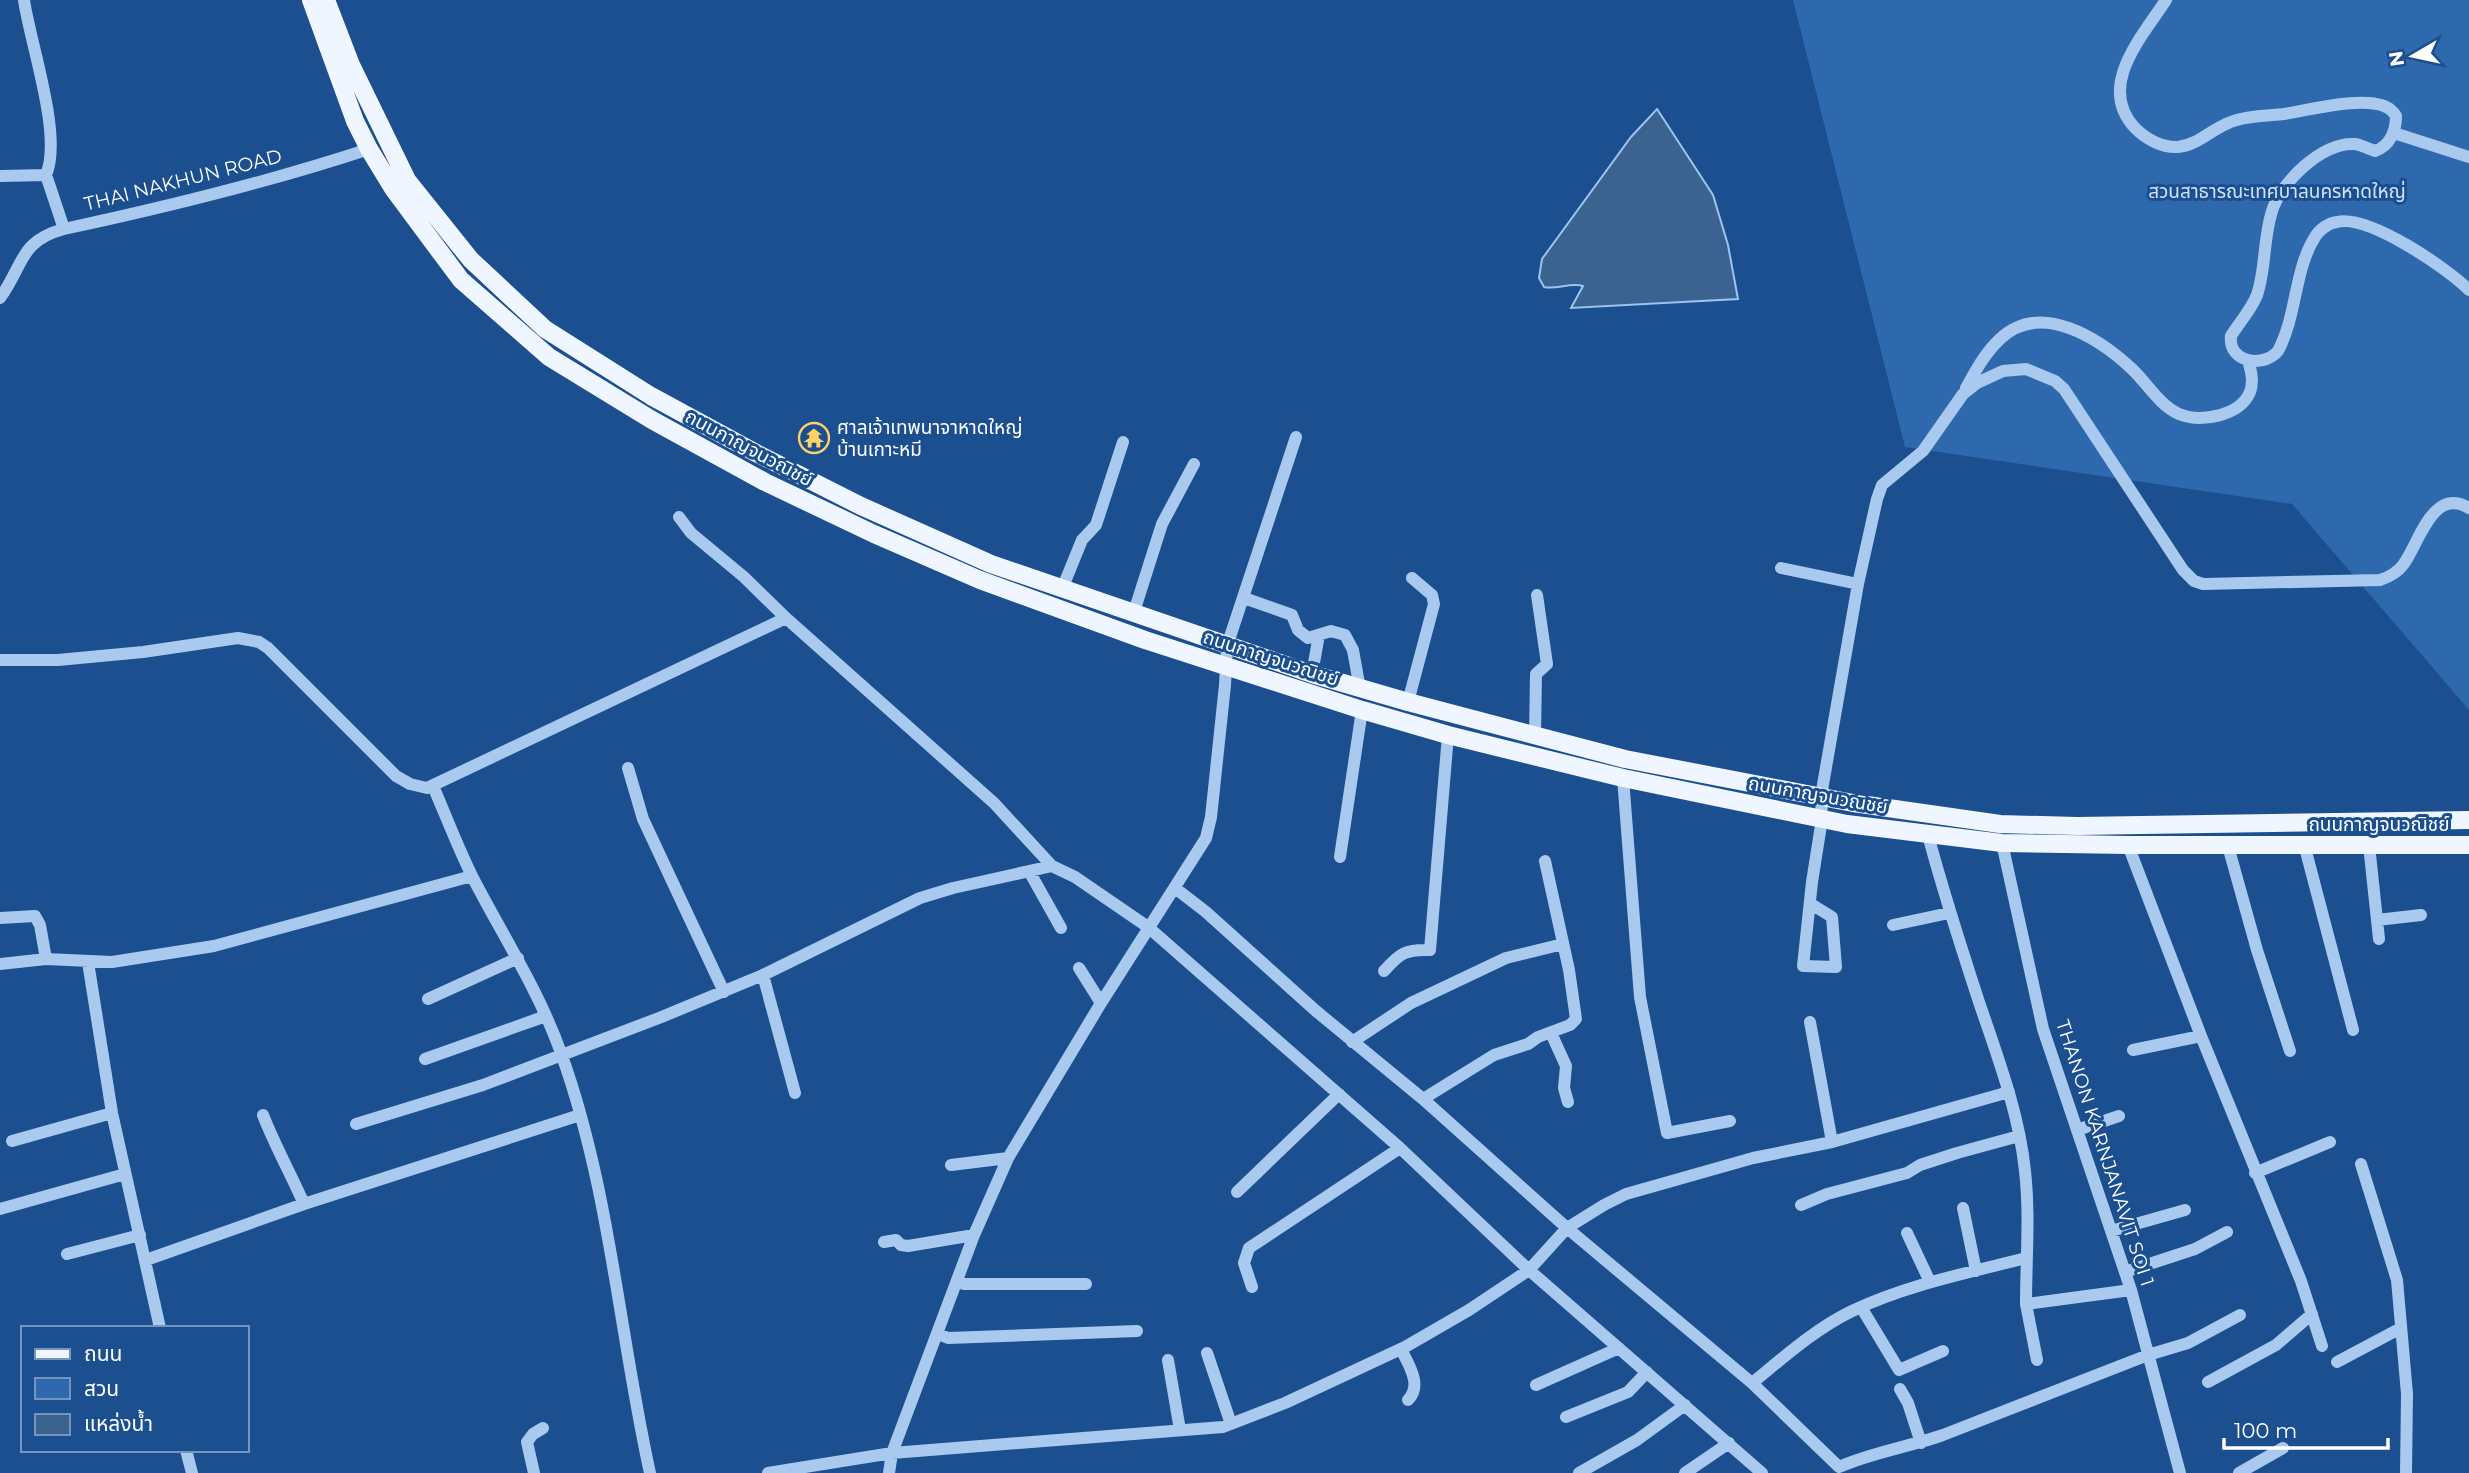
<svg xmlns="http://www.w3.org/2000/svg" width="2469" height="1473" font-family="Montserrat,'Noto Sans Thai',sans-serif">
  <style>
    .green { fill: #2e69ad }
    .water { fill: #3c6290; stroke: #9cc4f0; stroke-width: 2 }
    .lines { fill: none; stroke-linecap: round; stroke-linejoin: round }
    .minor { stroke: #a9c9ee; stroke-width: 12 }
    .major { stroke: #f0f6ff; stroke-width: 18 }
    .labels { text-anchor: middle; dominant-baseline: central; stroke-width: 6; stroke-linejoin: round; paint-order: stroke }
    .street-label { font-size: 19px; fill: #fff; stroke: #1b4f8f }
    .park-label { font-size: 19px; fill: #cfe3fa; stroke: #1b4f8f }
    .poi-label { font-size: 19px; fill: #fff; stroke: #1b4f8f; text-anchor: start }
  </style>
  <rect width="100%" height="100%" fill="#1b4f8f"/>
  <path class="green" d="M1793,0H2469V710L2292,504L1905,447Z"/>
  <path class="water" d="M1657,109L1713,195L1728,245L1738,299L1571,308L1583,286C1571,282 1557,290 1544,287L1539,278L1542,259L1631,137Z"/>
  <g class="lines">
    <path class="minor" d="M24,0C30,43 63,136 46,175
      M2166,0C2142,37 2096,86 2135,128C2146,139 2162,148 2178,147C2197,145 2210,131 2226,124C2243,116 2265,116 2284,114C2309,110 2343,101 2369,103C2380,104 2390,106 2396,116C2396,131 2390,146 2375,151C2368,149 2362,145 2355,144C2322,142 2281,182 2272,211C2263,239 2266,269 2257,295C2251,310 2239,323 2231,336C2228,363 2264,368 2278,351C2297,316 2294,270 2315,237C2319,230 2328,223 2337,222C2368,214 2447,268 2469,290
      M2394,133L2469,157
      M0,176L46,175L64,229C167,207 269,182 369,149
      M0,298C24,265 19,241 64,229
      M1966,388C1976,370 1985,353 2000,339C2041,300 2100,339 2132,369C2147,383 2159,405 2179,414C2201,423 2240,416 2250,392C2254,381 2251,371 2248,360
      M679,517L691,533L744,577L786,618L994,803L1052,866
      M1781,568L1858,584
      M1062,589L1082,540L1096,525L1123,442
      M1244,598L1292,615L1298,630L1308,638L1331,631L1345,635L1353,650L1360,689
      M1133,615L1162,524L1194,464
      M0,660H58L143,652L238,638L259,642L268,648L396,776L410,784L427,788L786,618
      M1312,674L1319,635
      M1408,702L1434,604L1432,595L1412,578
      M1535,736L1536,674L1547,664L1537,595
      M628,768L643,819L724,992
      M1623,778L1640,997L1667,1133L1730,1121
      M433,786C446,816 458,848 473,878C503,936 539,991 561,1053C610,1189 619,1333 650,1473
      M1928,835C1943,891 1961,947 1979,1002C1998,1058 2019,1113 2025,1171C2030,1215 2026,1260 2026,1304L2131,1290
      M2002,843L2043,1029L2131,1290L2180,1473
      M2304,844L2353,1030
      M2128,845L2201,1036L2301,1281L2322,1346
      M2369,845L2379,939
      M2228,846L2257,950L2290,1051
      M1340,857L1362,710
      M1029,871L1061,928
      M1175,888L1206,912L1316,1011L1423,1099L1567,1228L1752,1383L1839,1467C1873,1452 1909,1447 1943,1435L2148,1355L2188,1343L2240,1315
      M1811,904L1832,917L1836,967L1803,966L1812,882L1822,819L1821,796L1858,584L1877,499L1882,485L1923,451L1963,394L1977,383L2003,371L2026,369L2055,381L2064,389L2183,570L2194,581L2203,584L2380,580C2389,577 2397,573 2403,565C2419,544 2432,486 2469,508
      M0,918L35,916L40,925L46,959
      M2377,920L2421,915
      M1893,925L1949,913
      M88,962L112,1113L160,1328
      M0,964L46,959L112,962L214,946L472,876
      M1079,968L1101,1003
      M1384,971C1400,953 1406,949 1430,950L1448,735
      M763,975L795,1093
      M428,999L518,958
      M1810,1022L1832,1142
      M1551,1033L1566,1066L1564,1088L1568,1102
      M1352,1042L1411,1003L1506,958L1563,944
      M2133,1050L2201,1036
      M425,1059L546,1016
      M1423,1099L1494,1055L1528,1044L1538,1037L1570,1025L1576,1019L1569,970L1545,861
      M263,1115C275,1146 291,1174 304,1204
      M356,1124L483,1085L659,1018L763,975L920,898L953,888L1052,866L1075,877L1148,927L1400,1148L1529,1270L1762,1473
      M2077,1130L2119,1116
      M12,1141L112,1113
      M2361,1164L2397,1280L2407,1394L2406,1473
      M951,1165L1008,1158
      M2255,1173L2330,1142
      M1237,1192L1339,1094
      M1801,1205L1827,1194L1907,1173L1920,1165L1957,1153L2019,1136
      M1963,1208L1976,1271
      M0,1209L125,1174
      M2111,1231L2185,1210
      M1907,1233L1930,1282
      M884,1242L896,1240L901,1245L908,1246L974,1235
      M67,1254L140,1235
      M146,1260L304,1204L580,1115
      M2125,1272L2195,1249L2227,1232
      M957,1282L964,1284H1086
      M1252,1287L1244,1263L1249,1248L1400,1148
      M2026,1304L2037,1360
      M1861,1307L1899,1370L1943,1351
      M938,1334L948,1338L1137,1331
      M1401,1349C1408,1364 1423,1385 1408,1400
      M1207,1353L1231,1424
      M1168,1360L1180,1430
      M2337,1362L2401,1328
      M2208,1382L2276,1345L2312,1314
      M1752,1383C1784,1357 1815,1329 1852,1311C1907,1285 1967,1273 2026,1258
      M1536,1385L1619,1348
      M1900,1389L1908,1403L1921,1443
      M1566,1417L1628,1392L1647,1372
      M186,1450L192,1473
      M534,1473L527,1442L533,1434L543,1428
      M768,1473L892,1453L1223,1427L1285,1403L1405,1347L1469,1310L1529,1270L1567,1228L1604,1205L1626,1194L1753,1158L1832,1142L2009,1092
      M889,1473L892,1453L974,1235L1008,1158L1101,1003L1206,838L1211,817L1225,685L1227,646L1296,437
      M1579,1473L1637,1440L1685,1405
      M1685,1473L1729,1443
      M2239,1473L2283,1448"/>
    <path class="major" d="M311,0L355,121L369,149L394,190L461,280L549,357L652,420L765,482L874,534L980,580L1145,640L1362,710L1448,735L1623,778L1847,824L2002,843L2128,845H2469
      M326,0L351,65L407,180L471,260L545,329L651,396L756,453L861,506L991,564L1312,674L1408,702L1625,759L1853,803L2000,824L2077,826L2469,820"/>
  </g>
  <defs>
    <g id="temple-ring" transform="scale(1.575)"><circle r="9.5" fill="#1b4f8f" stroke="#ffd166" stroke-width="1.5"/><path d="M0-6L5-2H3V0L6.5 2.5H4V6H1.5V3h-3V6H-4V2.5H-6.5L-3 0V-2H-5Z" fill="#ffd166"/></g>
  </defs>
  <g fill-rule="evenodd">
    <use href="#temple-ring" x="814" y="438"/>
  </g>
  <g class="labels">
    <g class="street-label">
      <text transform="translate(183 180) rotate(-14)">THAI NAKHUN ROAD</text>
      <text transform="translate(749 448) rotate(28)">ถนนกาญจนวณิชย์</text>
      <text transform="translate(1271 658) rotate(18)">ถนนกาญจนวณิชย์</text>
      <text transform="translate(1818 795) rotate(10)">ถนนกาญจนวณิชย์</text>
      <text x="2379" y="824">ถนนกาญจนวณิชย์</text>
      <text transform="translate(2105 1153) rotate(72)">THANON KARNJANAVIT SOI 1</text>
    </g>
    <g class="park-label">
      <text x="2277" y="191">สวนสาธารณะเทศบาลนครหาดใหญ่</text>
    </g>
    <g class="poi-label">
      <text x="837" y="427">ศาลเจ้าเทพนาจาหาดใหญ่<tspan x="837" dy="22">บ้านเกาะหมี</tspan></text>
    </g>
  </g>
  <rect x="21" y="1326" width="228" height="126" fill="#1b4f8f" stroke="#7695bc" stroke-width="2"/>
  <rect x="35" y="1349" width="35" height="10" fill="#f0f6ff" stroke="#7695bc" stroke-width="2"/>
  <text x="84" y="1361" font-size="21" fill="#ffffff">ถนน</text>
  <rect x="35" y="1378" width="35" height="21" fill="#2e69ad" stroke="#7695bc" stroke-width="2"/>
  <text x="84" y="1396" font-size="21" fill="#ffffff">สวน</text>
  <rect x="35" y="1414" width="35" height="21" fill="#3c6290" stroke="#7695bc" stroke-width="2"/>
  <text x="84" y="1431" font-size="21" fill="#ffffff">แหล่งน้ำ</text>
  <g transform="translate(2413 56) rotate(261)" stroke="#1b4f8f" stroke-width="5" paint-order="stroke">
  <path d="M0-5L12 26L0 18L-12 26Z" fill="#ffffff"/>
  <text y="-10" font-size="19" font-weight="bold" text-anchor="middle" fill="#ffffff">N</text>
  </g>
  <path d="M2224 1438v10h164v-10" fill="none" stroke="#ffffff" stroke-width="3.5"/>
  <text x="2234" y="1438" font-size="21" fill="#ffffff" stroke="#1b4f8f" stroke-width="5" paint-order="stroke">100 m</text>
</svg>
